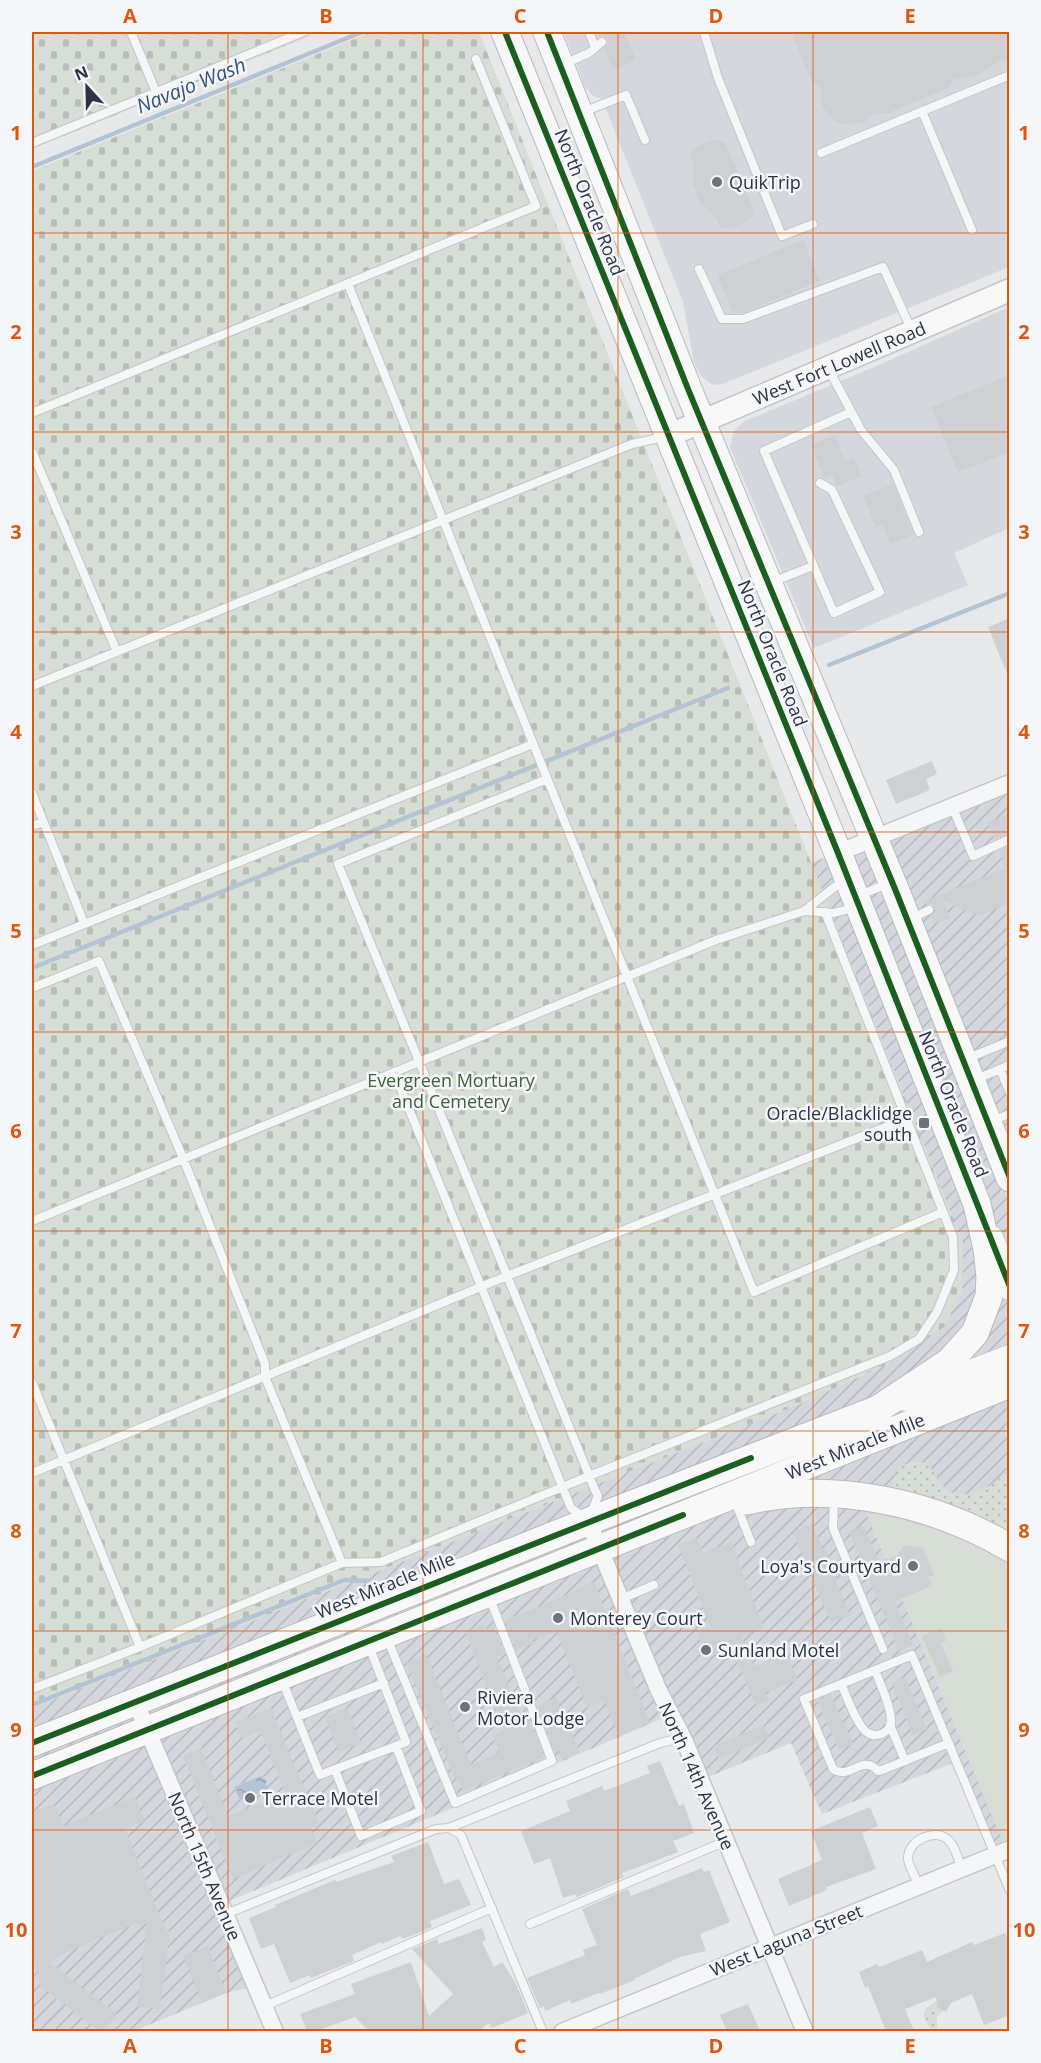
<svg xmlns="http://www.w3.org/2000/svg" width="1041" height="2063" font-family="'Open Sans',sans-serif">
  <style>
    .built { fill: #d4d7dd }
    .industrial { fill: url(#industrial-furrows) }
    .grass { fill: url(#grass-dots) }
    .cemetery { fill: url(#cemetery-stones) }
    .garden { fill: #d6ded6 }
    .water { fill: url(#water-ripples) }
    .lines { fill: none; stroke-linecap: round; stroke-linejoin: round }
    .stream { stroke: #b4c4d5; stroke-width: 4.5 }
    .building { fill: #ced0d3 }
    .service-casing { stroke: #c4c6c8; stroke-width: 10 }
    .minor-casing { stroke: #c4c6c8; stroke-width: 19 }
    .secondary-casing { stroke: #c4c6c8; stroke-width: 25 }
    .primary-casing { stroke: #c2c5c8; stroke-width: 28 }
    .trunk-casing { stroke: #b8bbbf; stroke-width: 29 }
    .service { stroke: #f5f6f7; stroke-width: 8 }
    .minor { stroke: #f5f6f7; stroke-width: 16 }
    .secondary { stroke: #f8f8f8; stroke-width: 22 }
    .primary { stroke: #f8f8f8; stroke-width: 26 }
    .trunk { stroke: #f8f8f8; stroke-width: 27 }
    .cycleway-casing { stroke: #f4f6f9; stroke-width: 10 }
    .cycleway { stroke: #1b5e20; stroke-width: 6 }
    .grid { fill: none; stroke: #df570f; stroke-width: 1.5; stroke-opacity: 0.55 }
    .poi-dot { fill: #6c737f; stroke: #f4f6f9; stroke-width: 2 }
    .labels { text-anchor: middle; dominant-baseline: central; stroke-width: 5; stroke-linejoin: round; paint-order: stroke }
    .poi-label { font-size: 18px; fill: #2b3445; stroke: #f4f6f9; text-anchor: start }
    .street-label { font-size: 18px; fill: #2b3445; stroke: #f4f6f9 }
    .park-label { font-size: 18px; fill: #3f6138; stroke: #f4f6f9 }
    .water-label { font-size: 20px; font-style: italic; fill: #34527a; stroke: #f4f6f9 }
    .neatline { fill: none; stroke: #df570f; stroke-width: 2 }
    .grid-label { font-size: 20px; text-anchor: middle; font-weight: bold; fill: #df570f }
  </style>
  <defs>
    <pattern id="industrial-furrows" width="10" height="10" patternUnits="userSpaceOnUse" patternTransform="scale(1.5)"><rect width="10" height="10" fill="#d4d7dd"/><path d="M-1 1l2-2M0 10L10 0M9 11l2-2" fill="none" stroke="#b6b9bf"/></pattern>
    <pattern id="grass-dots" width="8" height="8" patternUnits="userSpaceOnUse" patternTransform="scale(1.5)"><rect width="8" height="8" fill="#d6ded6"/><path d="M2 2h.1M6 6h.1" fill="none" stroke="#b8bfb9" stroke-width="1.8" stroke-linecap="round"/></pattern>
    <pattern id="cemetery-stones" width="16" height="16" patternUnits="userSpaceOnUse" patternTransform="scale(1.5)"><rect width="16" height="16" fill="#d6ded6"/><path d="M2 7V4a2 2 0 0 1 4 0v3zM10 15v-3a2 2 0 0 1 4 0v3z" fill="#b8bfb9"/></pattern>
    <pattern id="water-ripples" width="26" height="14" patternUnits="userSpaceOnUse" patternTransform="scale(1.5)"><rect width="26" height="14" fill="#b4c4d5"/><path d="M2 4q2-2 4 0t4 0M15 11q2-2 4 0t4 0" fill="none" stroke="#93a0af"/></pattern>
  </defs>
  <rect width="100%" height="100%" fill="#e6e8ea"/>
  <path class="built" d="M564,32H1009V267L723,384L713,385L701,376L694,362L683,302L602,99L592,95L585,87Z
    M1009,307V528L954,553L968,585L814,648L730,447L734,431L743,422L874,367Z"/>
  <path class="industrial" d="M1009,783V1849L995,1855L956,1762L822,1814L791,1743L701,1780L670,1713L659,1720L448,1810L222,1904L256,1986L226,1993L134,2031L32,2032V1708L795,1406L890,1363L963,1243L811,863Z"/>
  <path class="grass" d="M919,1461C936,1467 933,1477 945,1488C965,1505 995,1485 1009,1470V1536L892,1493C895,1472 896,1464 919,1461Z
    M942,1995L954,2000L937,2017V2029L940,2031H931L924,2017V2011Z"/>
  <path class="cemetery" d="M32,32H320L32,149Z
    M371,32H479L963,1243L962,1293L944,1327L890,1363L795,1406L32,1708V171Z"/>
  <path class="garden" d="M866,1513L900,1516L965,1536L1009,1563V1849L1006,1850Z"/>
  <path class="water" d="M261,1776L262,1779H266L267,1790L240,1800L234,1787Z"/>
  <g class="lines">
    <path class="stream" d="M32,167L362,32
      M829,665L1010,593
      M32,968L728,688
      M32,1705L344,1580L368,1581"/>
  </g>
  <path class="building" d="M597,32H624L636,60L613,70L604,48L608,45V40L605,36H599Z
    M795,32H1010V62L1000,60L987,70L972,77L955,79L948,88L886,114L876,112L861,123L843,124L834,121L822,106V88L811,80L794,39Z
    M714,140L725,142L755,213L745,222L732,228H721L717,219L700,203L693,185V162L690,154L697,146Z
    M803,240L820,281L742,313H733L718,275Z
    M1010,375V452L958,472L931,407Z
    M835,435L845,462L854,458L862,476L837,486L832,475L825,478L811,445Z
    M893,484L913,535L890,544L882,524L876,527L863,496Z
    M1010,618V677L1009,678L988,627Z
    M932,761L937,774L926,779L930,790L896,804L886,780Z
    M1010,814V833L994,839L988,822Z
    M1010,846V903L978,916L943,901L950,918L934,924L931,916L935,913V908L932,904H926L925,901L1006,868L999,851Z
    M812,1524L823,1549L825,1548L838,1579L835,1580L850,1615L831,1623L793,1532Z
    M864,1526L879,1562L897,1555L904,1545L923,1548L934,1575L928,1577L932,1586L895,1601L913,1645L899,1651L849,1532Z
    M697,1538L703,1553L731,1542L764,1628L741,1636L754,1667L786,1653L798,1680L765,1693L768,1701L756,1706L731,1646L707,1656L697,1631L710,1626L678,1545Z
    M594,1582L650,1723L619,1736L604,1700L587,1708L557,1632L532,1640L534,1643L516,1650L505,1620L576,1591V1589Z
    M483,1624L485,1629L493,1625L504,1654L497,1657L520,1714L526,1711L544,1757L463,1791L458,1781L454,1777L406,1663L426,1654L471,1765L499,1752L492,1735L504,1730L465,1632Z
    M941,1628L946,1641L941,1643L953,1671L940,1677L922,1636Z
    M905,1677L927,1729L913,1735L892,1683Z
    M831,1695L853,1744L839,1750L817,1700Z
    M556,1697L580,1752L562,1760L558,1750L555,1752L538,1706Z
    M271,1708L319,1824L311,1828L317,1843L233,1879L183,1756L201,1748L228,1816L286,1794L260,1731L242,1738L235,1722Z
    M347,1708L361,1743L339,1752L325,1717Z
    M764,1725L769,1738L719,1759L713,1746Z
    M660,1761L679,1806L684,1804L694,1833L673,1841L678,1852L622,1873L624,1877L577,1897L575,1894L563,1898L550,1858L534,1864L521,1831L570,1811L566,1801L602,1786L604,1791L650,1773L647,1766Z
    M135,1797L145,1821L125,1829L166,1930L170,1931L160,2009L137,2007L147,1922L139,1926L137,1923L57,1956L58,1958L49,1962L117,2014L104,2031H99L39,1985L41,1983L32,1959V1812L54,1804L63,1826Z
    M870,1807L878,1826L862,1833L876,1869L826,1887L827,1890L789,1906L778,1879L822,1860L811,1831Z
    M428,1842L444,1884L459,1879L471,1905L430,1921L432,1927L403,1939L400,1936L382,1944L381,1942L352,1955L354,1961L311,1978L310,1975L290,1983L274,1944L261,1949L249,1918L276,1907L275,1905L335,1880L336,1882L394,1862L391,1856Z
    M702,1868L704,1872L709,1870L730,1922L700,1934L706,1951L680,1957L634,1979L635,1980L600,1994L599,1993L571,2004L570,2000L545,2011L544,2006L540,2008L527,1978L585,1955L583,1950L597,1945L582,1909L628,1889L631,1896Z
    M482,1928L486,1940L482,1942L494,1967L502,1962L515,1982L528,2013L492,2028L489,2023L479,2031H369L355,2017L316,2031H307L300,2014L355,1994L351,1984L411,1962L429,2016L453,1994L412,1949L437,1939L439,1944Z
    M1005,1933L1010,1945V2015L984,2025L972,1994L951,2003L946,2012L938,2008L936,1997L905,2009L914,2031H886L868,1986L865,1988L859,1972L877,1964L879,1967L922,1950L927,1962L972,1942L974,1945Z
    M208,1946L226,1993L202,2003L183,1956Z
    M748,2004L760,2031H727L720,2015Z"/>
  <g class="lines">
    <g class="service-casing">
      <path id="service" d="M131,32L156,92
        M589,32L595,47
        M704,32L718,78L782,236L813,224
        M564,64L589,53L602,42
        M922,111L972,230
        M583,112L626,95L645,140
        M32,143L303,32
        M821,153L1010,75
        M699,269L722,319H743L883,267L912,331
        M348,284L754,1292L943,1212
        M828,368L861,430L894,470L919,532
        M32,413L536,206L476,59
        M32,451L117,652
        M820,483L832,490L880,592L834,613L764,451L851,412
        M772,582L813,566
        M32,686L632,444L664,437
        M547,779L338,864L595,1490L598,1496L591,1513
        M32,793L84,923
        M952,806L973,856L1010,839
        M32,826L43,822
        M845,879L804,911L834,913L856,907
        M860,895L889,883
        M910,919L929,910
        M32,945L533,744
        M32,988L99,961L183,1158L265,1364V1377L342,1563
        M966,1059L1010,1041
        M1000,1069L1010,1093
        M394,1072L571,1508L583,1517
        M974,1080L1010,1065
        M990,1121L1010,1114
        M32,1221L716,940L804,911
        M32,1382L140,1647L342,1563L381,1562L589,1476L890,1356L919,1339L937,1312L954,1270L953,1237L825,912
        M32,1473L507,1276L906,1119
        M834,1498L833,1528L883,1649
        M736,1504L751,1542
        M621,1599L654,1585
        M387,1638L455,1803L552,1761L489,1596
        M875,1670C880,1684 891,1706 891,1720C892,1731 878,1739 868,1733C857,1727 847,1696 841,1684L912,1655L1010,1891
        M282,1680L320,1775L396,1746L406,1742L369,1646
        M841,1684L804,1699L833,1769C850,1781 862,1753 878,1771L882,1770L949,1743
        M32,1689L140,1647
        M297,1717L384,1683
        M890,1725L905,1761
        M335,1770L361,1836L421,1811L396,1746
        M449,1828L660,1743L672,1740L684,1742
        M919,1886C916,1878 909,1867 908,1859C907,1841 934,1828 947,1839C955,1845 958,1859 962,1869
        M226,1914L436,1829L449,1828L461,1835L543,2032
        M530,1924L726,1841
        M265,2006L492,1908"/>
    </g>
    <g class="minor-casing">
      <path id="minor" d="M838,853L1010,783
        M588,1521L659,1691L685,1742L805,2032
        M135,1701L275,2032
        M562,2032L1010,1849"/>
    </g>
    <g class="secondary-casing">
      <path id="secondary" d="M668,436L1010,290"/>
    </g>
    <g class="primary-casing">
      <path id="primary" d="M990,1238L1010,1287
        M906,1398L1010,1358"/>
    </g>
    <g class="trunk-casing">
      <path id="trunk" d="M547,32L688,389L895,889L1010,1178
        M746,1501C834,1481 932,1502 1010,1548
        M32,1743L617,1510L878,1409L949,1362L975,1333L989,1296L990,1276L987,1249L977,1204L838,853L505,32
        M32,1776L1010,1384"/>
    </g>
    <use href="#service" class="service"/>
    <use href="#minor" class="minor"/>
    <use href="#secondary" class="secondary"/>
    <use href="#primary" class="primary"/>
    <use href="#trunk" class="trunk"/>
    <g class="cycleway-casing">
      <path id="cycleway" d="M505,32L838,853L1010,1287
        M547,32L688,389L895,889L1010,1178
        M32,1743L751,1458
        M32,1776L683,1515"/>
    </g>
    <use href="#cycleway" class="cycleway"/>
  </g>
  <path class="grid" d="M228,32V2032M423,32V2032M618,32V2032M813,32V2032M32,233H1010M32,432H1010M32,632H1010M32,832H1010M32,1032H1010M32,1231H1010M32,1431H1010M32,1631H1010M32,1830H1010"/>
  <g class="poi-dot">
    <circle cx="717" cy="182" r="6"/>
    <rect x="918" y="1117" width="12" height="12" rx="3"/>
    <circle cx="913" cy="1566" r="6"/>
    <circle cx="558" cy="1618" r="6"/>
    <circle cx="706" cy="1650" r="6"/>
    <circle cx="465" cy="1707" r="6"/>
    <circle cx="250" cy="1798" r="6"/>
  </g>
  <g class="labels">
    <g class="poi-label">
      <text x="729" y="182">QuikTrip</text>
      <text x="912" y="1113" text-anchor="end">Oracle/Blacklidge<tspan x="912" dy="21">south</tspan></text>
      <text x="901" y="1566" text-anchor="end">Loya's Courtyard</text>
      <text x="570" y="1618">Monterey Court</text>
      <text x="718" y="1650">Sunland Motel</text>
      <text x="477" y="1697">Riviera<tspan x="477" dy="21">Motor Lodge</tspan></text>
      <text x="262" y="1798">Terrace Motel</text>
    </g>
    <g class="street-label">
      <text transform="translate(590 202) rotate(68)">North Oracle Road</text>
      <text transform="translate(839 363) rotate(-23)">West Fort Lowell Road</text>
      <text transform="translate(773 653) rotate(68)">North Oracle Road</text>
      <text transform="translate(954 1104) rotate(68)">North Oracle Road</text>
      <text transform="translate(855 1446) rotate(-22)">West Miracle Mile</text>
      <text transform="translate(385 1585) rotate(-22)">West Miracle Mile</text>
      <text transform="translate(697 1776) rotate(66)">North 14th Avenue</text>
      <text transform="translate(205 1866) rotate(67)">North 15th Avenue</text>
      <text transform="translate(786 1940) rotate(-22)">West Laguna Street</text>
    </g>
    <g class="park-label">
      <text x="451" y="1080">Evergreen Mortuary<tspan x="451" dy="21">and Cemetery</tspan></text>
    </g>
    <g class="water-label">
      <text transform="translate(191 85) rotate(-22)">Navajo Wash</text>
    </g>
  </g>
  <rect width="1041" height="2063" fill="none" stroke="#f4f6f9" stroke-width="66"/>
  <g transform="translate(87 87) rotate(338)" stroke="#f4f6f9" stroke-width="4.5" paint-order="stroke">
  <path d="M0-4.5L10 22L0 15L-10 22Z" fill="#2b3445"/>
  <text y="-9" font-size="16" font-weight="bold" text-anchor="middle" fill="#2b3445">N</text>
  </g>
  <rect x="33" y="33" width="975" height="1997" class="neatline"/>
  <g class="grid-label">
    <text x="130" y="23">A</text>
    <text x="326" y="23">B</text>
    <text x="520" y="23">C</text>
    <text x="716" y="23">D</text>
    <text x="910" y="23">E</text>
    <text x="16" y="140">1</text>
    <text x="1024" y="140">1</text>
    <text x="16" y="339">2</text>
    <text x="1024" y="339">2</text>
    <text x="16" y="539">3</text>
    <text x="1024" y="539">3</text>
    <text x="16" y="739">4</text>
    <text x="1024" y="739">4</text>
    <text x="16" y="938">5</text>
    <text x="1024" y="938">5</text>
    <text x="16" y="1138">6</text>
    <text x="1024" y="1138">6</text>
    <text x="16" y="1338">7</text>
    <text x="1024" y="1338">7</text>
    <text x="16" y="1538">8</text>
    <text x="1024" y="1538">8</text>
    <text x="16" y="1737">9</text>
    <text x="1024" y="1737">9</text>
    <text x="16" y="1937">10</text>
    <text x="1024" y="1937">10</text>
    <text x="130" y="2053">A</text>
    <text x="326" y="2053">B</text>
    <text x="520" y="2053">C</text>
    <text x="716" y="2053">D</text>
    <text x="910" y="2053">E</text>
  </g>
</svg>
